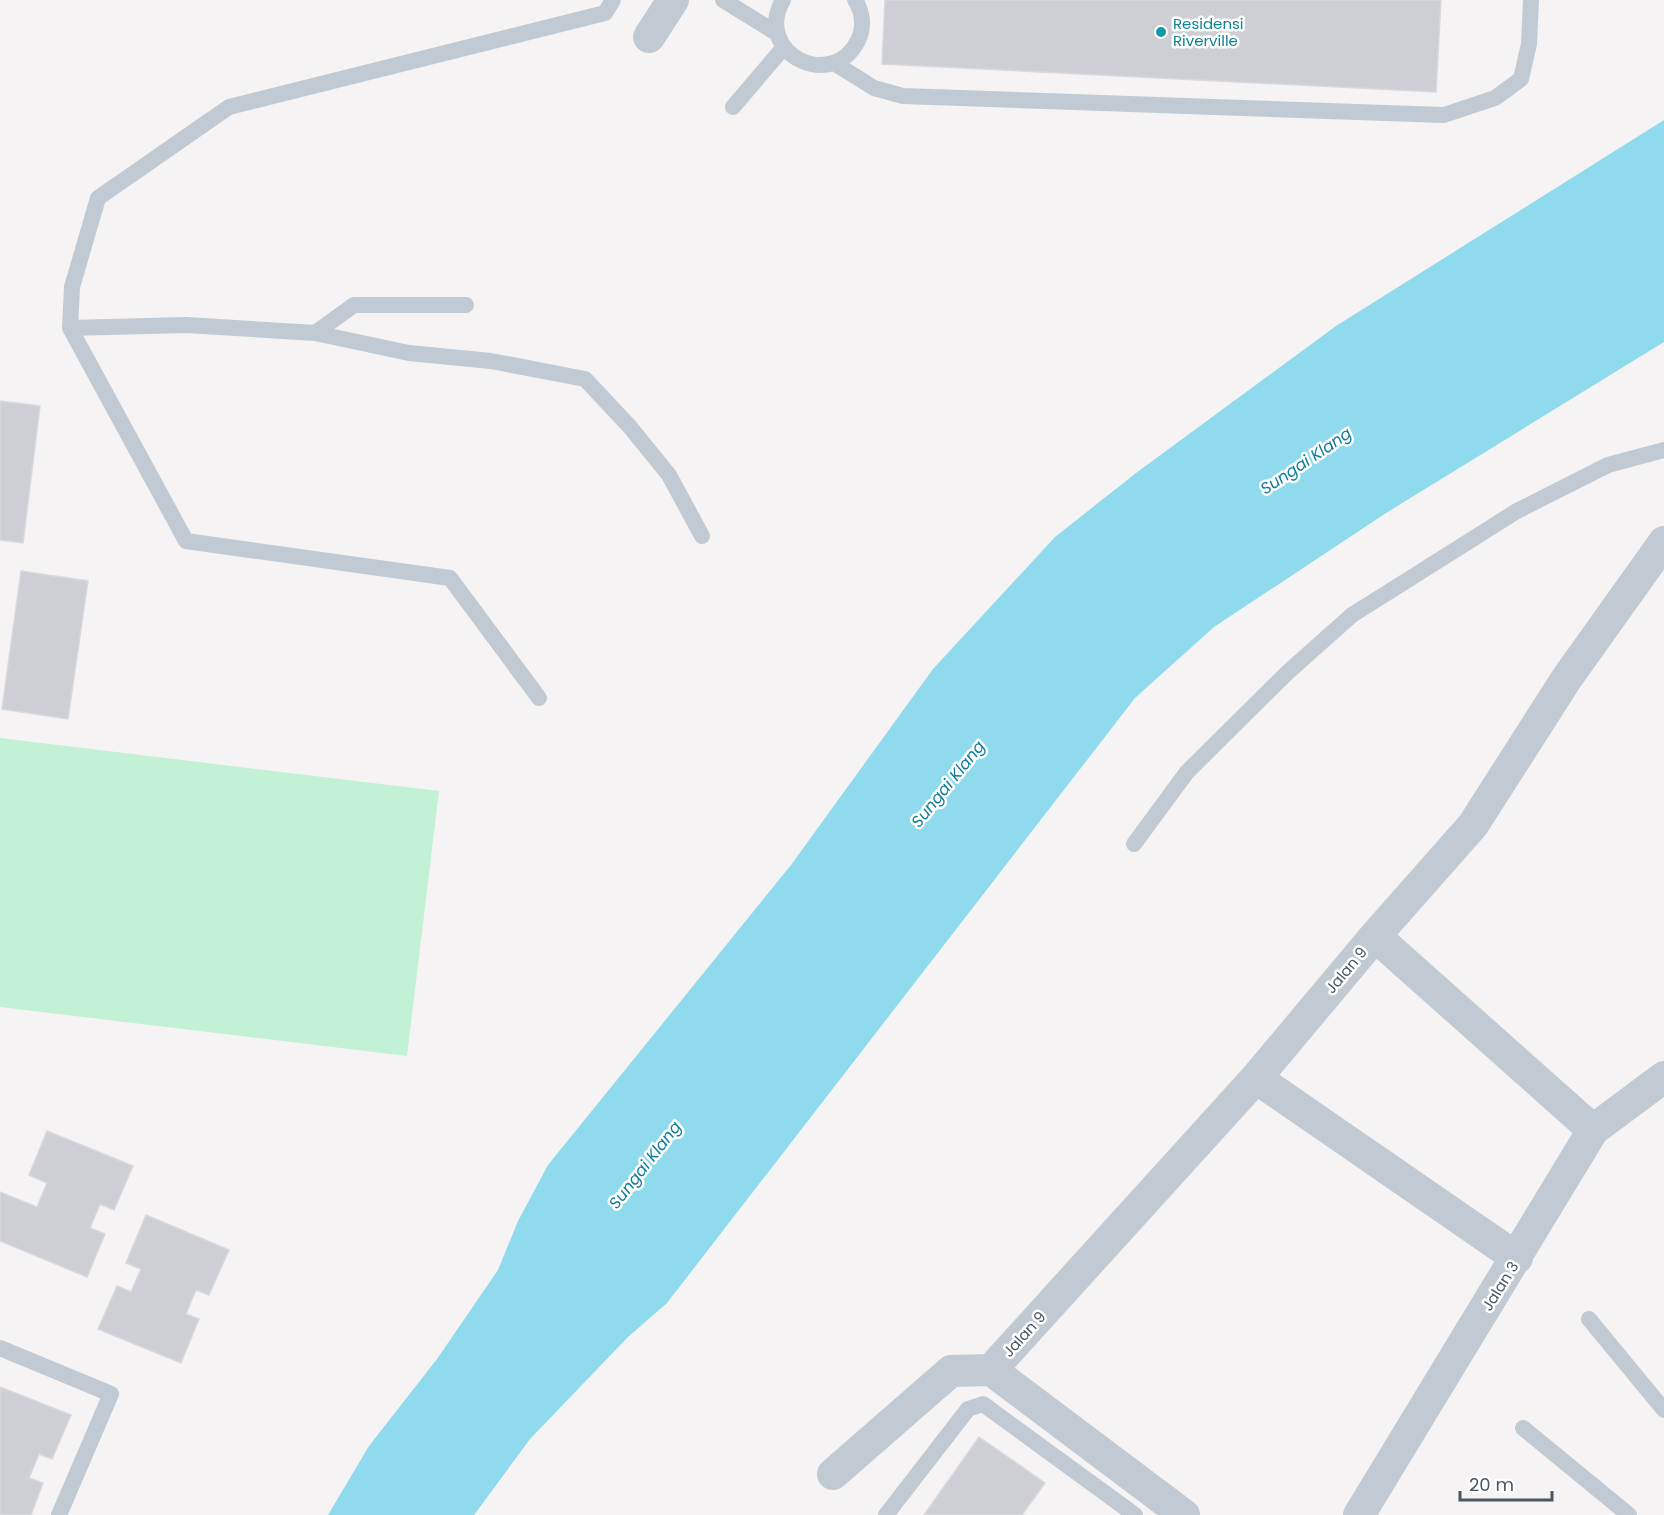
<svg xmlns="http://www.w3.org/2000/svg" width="1664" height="1515" font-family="Poppins,sans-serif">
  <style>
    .green { fill: #c3f1d5 }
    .water { fill: #90daee }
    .building { fill: #cdcfd5; stroke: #d7d9de; stroke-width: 1.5 }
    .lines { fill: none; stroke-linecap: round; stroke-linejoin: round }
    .service { stroke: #c1cad2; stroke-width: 16 }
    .minor { stroke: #c1cad2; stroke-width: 32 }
    .culture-dot { fill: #0f9aa8; stroke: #fff; stroke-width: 2 }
    .labels { text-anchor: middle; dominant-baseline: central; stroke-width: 5; stroke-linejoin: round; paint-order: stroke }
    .culture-label { font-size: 15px; fill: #0d838f; stroke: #fff; text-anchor: start }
    .street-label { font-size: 15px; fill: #4a5661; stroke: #fff }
    .water-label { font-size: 16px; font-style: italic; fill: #0c7c9b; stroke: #fff }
  </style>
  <rect width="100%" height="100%" fill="#f5f3f3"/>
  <path class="green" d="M0,738L439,791L407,1056L0,1007Z"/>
  <path class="water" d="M1664,120V342L1386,513L1214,627L1135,698L667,1303L628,1337L530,1439L474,1515H328L369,1446L437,1359L498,1270L518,1221L548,1165L791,865L933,669L1055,537L1136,473L1336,326Z"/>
  <path class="building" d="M885,0H1441L1436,92L882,64Z
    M0,401L40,406L23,543L0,540Z
    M21,571L88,581L68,719L2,709Z
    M47,1131L133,1166L114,1210L100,1204L90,1228L105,1234L87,1277L0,1241V1192L37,1207L47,1183L29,1175Z
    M146,1215L229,1250L209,1295L196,1290L186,1314L199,1319L181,1363L98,1329L117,1286L131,1292L141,1269L126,1263Z
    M0,1387L71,1415L52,1459L39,1454L29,1478L43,1483L31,1515H0Z
    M979,1437L1045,1483L1022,1515H924Z"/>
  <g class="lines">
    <path class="service" d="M613,0L605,13L229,107L98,198L72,287L70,328L186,325L315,333L409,353L491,361L585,379L630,427L669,475L702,536
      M723,0L778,34
      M783,0C752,54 836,95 860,36C864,25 862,10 855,0
      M834,63L874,88L903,96L1444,115L1495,98L1521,79L1529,44L1531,0
      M733,107L784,47
      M70,328L186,541L450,578L539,698
      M315,333L354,305H466
      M1134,844L1187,772L1288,672L1352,615L1517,511L1608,465L1664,450
      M1589,1319L1664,1410
      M0,1348L111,1394L59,1515
      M1523,1428L1629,1515
      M886,1515L968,1409L983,1404L1135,1515"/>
    <path class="minor" d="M649,37L673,0
      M1375,936L1593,1130
      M1256,1078L1517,1258
      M991,1370L1256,1078L1375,936L1473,825L1567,678L1664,542
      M833,1474L951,1371L991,1370L1184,1515
      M1359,1515L1593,1130L1664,1077"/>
  </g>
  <circle class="culture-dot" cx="1161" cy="32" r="6"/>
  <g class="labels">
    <g class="culture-label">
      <text x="1173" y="23">Residensi<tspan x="1173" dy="17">Riverville</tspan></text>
    </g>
    <g class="street-label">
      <text transform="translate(1346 970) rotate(-50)">Jalan 9</text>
      <text transform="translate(1500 1286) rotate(-58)">Jalan 3</text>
      <text transform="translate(1024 1334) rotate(-48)">Jalan 9</text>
    </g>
    <g class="water-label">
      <text transform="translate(1306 461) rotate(-34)">Sungai Klang</text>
      <text transform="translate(948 784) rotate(-51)">Sungai Klang</text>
      <text transform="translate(645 1165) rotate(-52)">Sungai Klang</text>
    </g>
  </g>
  <path d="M1460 1491v9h92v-9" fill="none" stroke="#4a5661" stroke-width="3"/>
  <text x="1469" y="1491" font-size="18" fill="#4a5661" stroke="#ffffff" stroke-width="4.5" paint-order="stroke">20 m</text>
</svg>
